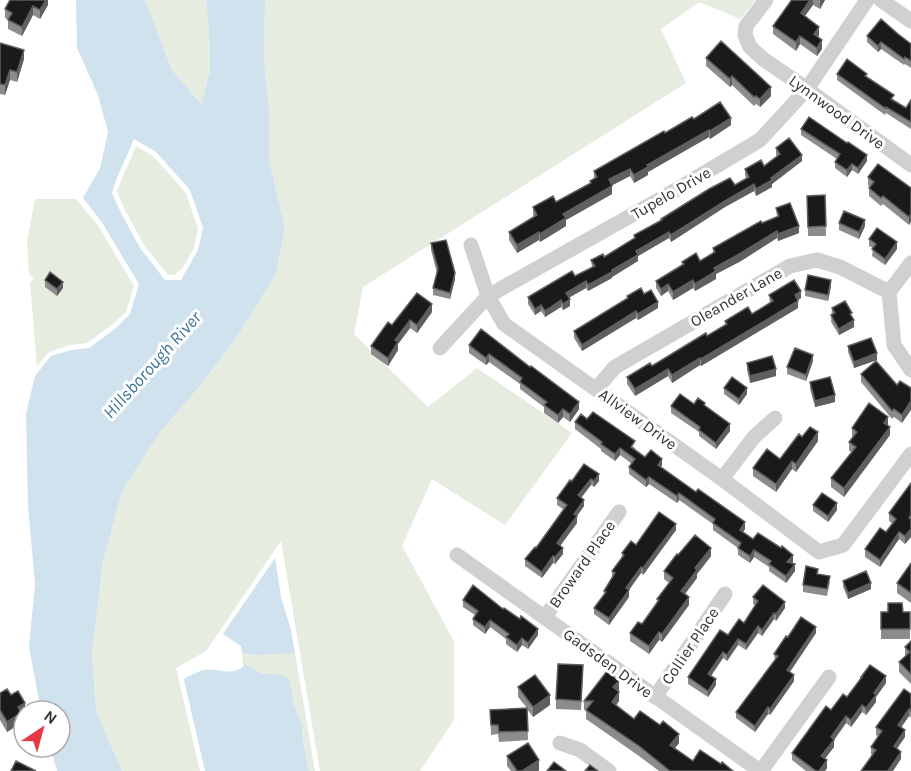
<svg xmlns="http://www.w3.org/2000/svg" width="911" height="771" font-family="Karla,sans-serif">
  <style>
    .green { fill: #e6ecdf }
    .water { fill: #cfe2ee; fill-rule: evenodd }
    .lines { fill: none; stroke-linecap: round; stroke-linejoin: round }
    .minor { stroke: #d0d0d0; stroke-width: 15 }
    .wall { fill: #8c8c8c }
    .shaded-wall { fill: #5f5f5f }
    .building { fill: #1a1a1a; stroke: #5f5f5f; stroke-width: 1.5 }
    .labels { text-anchor: middle; dominant-baseline: central; stroke-width: 6; stroke-linejoin: round; paint-order: stroke }
    .street-label { font-size: 16px; fill: #333; stroke: #fff }
    .water-label { font-size: 18px; font-style: italic; fill: #3f7597; stroke: #fff }
  </style>
  <rect width="100%" height="100%" fill="#fff"/>
  <path class="green" d="M145,0H206L209,32L210,71L201,104L172,70Z
    M265,0H756L740,19L699,2L661,29L686,83L363,287L354,334L428,407L477,368L572,433L505,525L432,479L402,546L454,641V720L420,771H320L281,541L206,651L176,668L200,771H122L96,710L92,652L103,562L122,491L160,432L200,386L237,337L276,274L285,228L269,160V109L264,61Z
    M136,146L153,156L186,193L198,229L194,248L182,269L174,275H168L144,245L124,208L117,192C122,176 130,162 136,146Z
    M35,199H76L97,224L134,286L126,312L113,324L87,343L70,345L49,352L37,366L30,283L34,278L29,274L27,241Z
    M283,652L295,653L315,771H309L302,735L303,726L294,705L293,698L275,674H263L243,663L242,653L255,655Z"/>
  <path class="water" d="M76,0H145L172,70L201,104L210,71L209,32L206,0H265L264,61L269,109V160L285,228L276,274L237,337L200,386L160,432L122,491L103,562L92,652L96,710L122,771H57L50,747H60V711H41L29,647L35,584L28,506L26,414L35,376L51,356L71,350L89,348L116,328L130,314L139,284L101,221L83,198L100,168L108,132L98,95L77,48ZM134,139L156,152L190,190L203,228L198,250L181,280H165L140,248L120,211L112,193C117,174 127,157 134,139Z
    M275,558L281,597L291,630L295,653L255,655L242,653L241,646L223,634Z
    M243,663L263,674H275L289,678L294,705L303,726L302,735L309,771H205L184,680L185,678C191,675 197,672 203,670C216,667 234,678 244,665Z"/>
  <g class="lines">
    <path class="minor" d="M766,0L746,26L745,35L750,47L763,59L807,89L911,165
      M881,0L911,21
      M471,245L488,296L504,324L722,479L819,552L843,545L911,454
      M911,263L889,292L894,345L911,370
      M440,348L488,296L664,197L760,140L807,89L867,0
      M596,389L615,367L790,266L817,260L840,267L889,292
      M722,479L754,437L775,418
      M457,555L760,771
      M545,617L619,512
      M655,697L725,594
      M560,743L580,750L609,771
      M761,771L829,677"/>
  </g>
  <path class="wall" d="M48,0V5L40,19L33,15L22,36L8,29V20L5,18V9Z
    M791,0H825L820,9L813,5L805,16L819,35L818,37L822,49L817,56L800,44L796,51L773,34V26L790,3Z
    M898,34L911,44V68L905,64L904,65L881,49L878,52L867,42V36Z
    M0,43L24,59L17,82L10,80L5,95L0,94Z
    M706,58L771,96L760,107L756,104L754,106L732,85L730,87L706,66Z
    M837,74L867,77L894,100L906,108L911,100V129L886,113L885,115L837,80Z
    M694,119L731,125L710,139L709,137L648,172V175L634,183L630,176L612,185V194L566,220V226L540,242L539,240L517,253L509,240V232L534,217L533,215V207L556,202L590,183V181L594,179V171L665,133Z
    M801,129L867,161L858,174L852,170L847,177L835,168V162L837,159L801,135Z
    M776,148L802,161L772,184V187L756,196L754,191L725,207L671,242L669,238L638,256V261L612,277V278L588,291L586,288L569,298L570,306L563,310L561,307L545,317L541,311L535,315L528,304V297L575,276L592,267L591,260L604,257L634,239V235L661,220V219L735,185L746,178L745,176V169L764,166L777,156L776,155Z
    M868,177L911,188L909,225L883,204L881,206L869,196V188L870,187L868,185Z
    M825,195L826,236H808L807,196Z
    M776,208L799,233L778,241L777,238L741,261L716,274V279L695,291L693,288L673,300L668,291L661,296L656,288V281L682,265V262L700,261L713,253V248L762,223L777,217Z
    M839,223L865,226L859,239L839,230Z
    M869,239L897,249L885,265L872,256L873,248L869,246Z
    M431,243L455,279L450,299L433,295V288L437,273L431,250Z
    M45,280L63,288L57,296L45,287Z
    M831,286L828,301L805,296V290Z
    M644,294L658,308L638,320L636,318L582,351L574,338V331L627,299V296Z
    M769,295L801,298L798,300V308L701,366L700,365L672,383L668,376L635,396L627,384V377L652,366L707,336L725,325V321L752,314L770,303Z
    M832,308L852,316L854,327L839,335L831,322Z
    M432,312L417,333L410,328L398,344V350L388,366L371,354V346L392,325Z
    M481,329L579,409L570,422L563,417L558,423L544,413V407L520,389V384L489,362L486,365L469,353V345Z
    M848,346L877,360L854,368L848,352Z
    M813,361L806,381L787,374V367Z
    M747,363L776,376L750,383L747,370Z
    M861,374L897,385L911,388L902,423L894,417L892,419L861,382Z
    M810,382L835,402L815,407L810,389Z
    M724,388L747,394L739,405L724,394Z
    M694,404L705,406L730,431L716,449L699,436V432L671,413V406Z
    M587,419L635,448V449L645,457L662,465L661,467L745,529L743,532L753,539L793,562L792,563L795,571L786,583L769,571V567L754,557L750,563L738,555V548L713,530V524L679,500L677,503L649,484L646,487L629,474V467L632,464L620,455L615,461L601,451V449L575,429V422Z
    M888,425L890,435L844,497L831,487V478L852,452L849,451V442L853,437L852,436V428Z
    M802,437L818,441L796,472L792,469L776,492L753,476V468L780,459Z
    M584,464L599,481L594,487L591,485L581,497L584,506L577,516V523L560,546L563,554L555,564L553,563L542,578L525,566V559L536,548L563,509L557,505V498L572,481Z
    M911,483V537L905,544L899,539L880,567L865,557V549L886,532L893,524L889,521V513Z
    M813,505L837,510L828,522L813,511Z
    M676,530L643,575L641,573L629,590V597L609,625L594,614V608L604,595V591L612,578V571L622,558V553L636,545Z
    M678,555L711,556L697,574V578L685,594L689,605L662,642L659,640L649,654L630,641V633L642,624L657,603V599L669,583L664,579V571Z
    M911,563V603L897,593V583Z
    M818,574L830,582L827,596L803,592V585Z
    M843,581L871,589L848,599L843,587Z
    M753,597L785,608L776,621L774,619L762,636L758,633L746,650L738,645L727,661L723,658L711,676L716,685L708,697L688,684V677L728,635L744,623L755,605L753,604Z
    M463,600L538,635L528,649L522,645L517,652L506,644V639L490,627L485,634L473,625V619L475,615L463,607Z
    M881,612H910V639H881Z
    M816,633L790,672L794,681L770,715L768,714L755,732L736,718V712L775,660L774,654L788,637Z
    M911,641V684L899,672V662L905,657V647Z
    M583,674L581,710L556,709V699Z
    M861,677L886,683L876,697V702L866,715L862,712L851,727L846,723L834,740V747L825,759L827,768L825,771H806L792,760V753L831,710L847,697L861,679Z
    M518,687L550,705L533,717L527,709L528,740L499,742L498,734L491,735L490,710L527,708L518,697Z
    M619,690L618,691L619,701L616,705L634,719L679,743L675,748L693,761L721,764L733,771H659L639,756L586,719V710H584V701Z
    M0,693L11,695L25,711L21,715V723L7,732L0,720Z
    M911,694V718L909,716L901,727L905,737L897,748L901,759L872,755L871,754V747L878,736L876,735V727Z
    M507,756L539,770L538,771H511L507,766Z"/>
  <path class="shaded-wall" d="M46,0H48V5L40,19V10Z
    M810,0H813V5L801,21V13Z
    M820,0H825L820,9Z
    M33,6V15L22,36V27Z
    M819,27V35L814,43V34Z
    M800,36V44L796,51V42Z
    M822,40V49L817,56V48Z
    M881,42V49L878,52V46Z
    M24,50V59L17,82V72Z
    M10,70V80L5,95V85Z
    M732,76V85L730,87V79Z
    M771,87V96L760,107V99Z
    M731,118V125L710,139V131Z
    M709,130V137L648,172V175L634,183V175L647,165Z
    M802,155V161L772,184V187L756,196V189Z
    M867,155V161L858,174V168Z
    M852,164V170L847,177V170Z
    M630,169V176L609,187V179Z
    M754,184V191L725,207L671,242V235L725,201Z
    M612,186V194L566,220V226L540,242V234L563,214Z
    M911,214V222L909,225V217Z
    M865,220V226L859,239V232Z
    M799,226V233L778,241V234Z
    M777,231V238L741,261L716,274V279L695,291V284L714,268Z
    M539,232V240L517,253V245Z
    M669,232V238L638,256V261L612,277V278L588,291V285L612,270L636,251Z
    M897,242V249L885,265V259Z
    M455,273V279L450,299V293Z
    M693,280V288L673,300V292Z
    M831,280V286L828,301V295Z
    M586,281V288L566,299V293Z
    M63,282V288L57,296V289Z
    M668,284V291L661,296V289Z
    M801,291V298L795,302V295Z
    M570,299V306L563,310V304Z
    M561,300V307L545,317V311Z
    M798,301V308L701,366V359Z
    M658,302V308L638,320V314Z
    M432,304V312L417,333V325Z
    M541,305V311L535,315V309Z
    M636,311V318L582,351V345Z
    M410,320V328L398,344V350L388,366V358L395,340Z
    M854,320V327L839,335V329Z
    M877,353V360L854,368V362Z
    M489,354V362L486,365V358Z
    M813,355V361L806,381V375Z
    M700,358V365L672,383V375Z
    M668,369V376L635,396V389Z
    M776,369V376L750,383V376Z
    M747,388V394L739,405V399Z
    M835,395V402L815,407V401Z
    M911,401V410L902,423V415Z
    M579,402V409L570,422V414Z
    M563,409V417L558,423V415Z
    M888,417V425L884,431V423Z
    M730,424V431L716,449V443Z
    M890,427V435L844,497V488Z
    M818,432V441L796,472V464Z
    M620,448V455L615,461V454Z
    M662,459V465L658,472V465Z
    M792,461V469L776,492V484Z
    M599,474V481L594,487V481Z
    M649,477V484L646,487V480Z
    M591,479V485L578,502V495Z
    M679,493V500L677,503V496Z
    M584,500V506L574,520V514Z
    M837,503V510L828,522V516Z
    M577,516V523L557,550V543Z
    M745,522V529L740,537V530Z
    M676,524V530L643,575V568Z
    M911,529V537L905,544V536Z
    M899,532V539L880,567V560Z
    M563,548V554L555,564V557Z
    M711,548V556L697,574V578L681,599V591L695,568Z
    M754,550V557L750,563V556Z
    M793,555V562L787,569V562Z
    M553,556V563L542,578V572Z
    M795,564V571L786,583V576Z
    M641,567V573L626,594V588Z
    M871,583V589L848,599V593Z
    M629,590V597L609,625V618Z
    M689,597V605L662,642V634Z
    M785,602V608L776,621V614Z
    M774,613V619L762,636V630Z
    M490,620V627L485,634V627Z
    M758,626V633L746,650V644Z
    M816,627V633L787,676V670Z
    M538,629V635L528,649V643Z
    M659,632V640L649,654V646Z
    M522,638V645L517,652V645Z
    M738,639V645L727,661V655Z
    M723,652V658L708,680V674Z
    M794,675V681L770,715V709Z
    M886,676V683L876,697V702L866,715V708L874,693Z
    M716,679V685L708,697V691Z
    M619,681V690L613,697V687Z
    M619,692V701L612,711V702Z
    M550,695V705L533,717V707Z
    M25,703V711H24V713L21,715V723L7,732V722L18,707Z
    M862,705V712L851,727V720Z
    M768,707V714L755,732V726Z
    M909,709V716L898,732V725Z
    M846,716V723L834,740V747L821,763V756L831,737Z
    M905,730V737L894,753V746Z
    M679,734V743L670,754V745Z
    M901,752V759L893,771H888Z
    M539,760V770L538,771H522Z
    M827,760V768L825,771H819Z"/>
  <path class="building" d="M10,0H46L40,10L33,6L22,27L8,20L12,13L5,9Z
    M791,0H810L801,13L819,27L814,34L822,40L817,48L800,36L796,42L773,26L791,1Z
    M881,19L898,34L911,44V61L905,57L904,59L881,42L878,46L867,36Z
    M721,41L771,87L760,99L756,96L754,97L732,76L730,79L706,58Z
    M0,43L24,50L17,72L10,70L5,85L0,84Z
    M847,59L867,74L865,76L894,95L891,99L906,108L911,100V122L886,107L885,108L837,74Z
    M720,102L731,118L710,131L709,130L647,165L648,167L634,175L630,169L609,179L612,186L563,214L566,218L540,234L539,232L517,245L509,232L537,215L533,207L553,196L556,202L591,183L590,181L597,177L594,171L664,131L665,133L692,117L694,119Z
    M809,117L847,143L848,142L867,155L858,168L852,164L847,170L835,162L840,154L801,129Z
    M789,138L802,155L771,178L772,180L756,189L754,184L725,201L671,235L669,232L636,251L638,255L612,270V272L588,285L586,281L566,293L570,299L563,304L561,300L545,311L541,305L535,309L528,297L572,271L575,276L595,266L591,260L603,254L604,257L635,238L634,235L662,220L661,219L709,189L730,178L735,185L749,177L745,169L761,160L764,166L780,154L776,148Z
    M878,164L911,188V214L909,217L883,196L881,198L869,188L874,182L868,177Z
    M825,195L826,226L808,227L807,196Z
    M790,203L799,226L778,234L777,231L741,253L714,268L716,271L695,284L693,280L673,292L668,284L661,289L656,281L684,264L682,262L696,253L700,261L715,252L713,248L761,221L762,223L779,216L776,208Z
    M844,211L865,220L859,232L839,223Z
    M877,228L897,242L885,259L872,249L876,244L869,239Z
    M446,240L455,273L450,293L433,288L438,269L431,243Z
    M50,272L63,282L57,289L45,280Z
    M808,275L831,280L828,295L805,290Z
    M794,280L801,291L795,295L798,301L701,359L700,358L672,375L668,369L635,389L627,377L650,363L652,366L706,333L707,336L727,324L725,321L748,307L752,314L773,301L769,295Z
    M641,288L644,294L651,290L658,302L638,314L636,311L582,345L574,331L628,298L627,296Z
    M417,293L432,304L417,325L410,320L395,340L398,342L388,358L371,346L388,322L392,325Z
    M845,301L852,313L850,314L854,320L839,329L831,315L835,313L832,308Z
    M481,329L530,367L531,366L579,402L570,414L563,409L558,415L544,405L547,402L520,382L522,378L489,354L486,358L469,345Z
    M871,338L877,353L854,362L848,346Z
    M795,348L813,355L806,375L787,367Z
    M772,356L776,369L750,376L747,363Z
    M876,361L897,385L900,381L911,388V401L902,415L894,409L892,411L861,374Z
    M732,377L747,388L739,399L724,388Z
    M830,377L835,395L815,401L810,382Z
    M680,394L694,404L698,398L705,403L704,405L730,424L716,443L699,430L700,427L671,406Z
    M869,403L888,417L884,423L890,427L844,488L831,478L856,447L849,442L857,432L852,428Z
    M593,412L635,441L631,447L645,457L651,450L662,459L658,465L696,492L698,489L745,522L740,530L753,539L758,533L781,548L782,546L793,555L787,562L795,564L786,576L769,564L771,561L754,550L750,556L738,548L741,543L713,523L715,519L679,493L677,496L649,477L646,480L629,467L635,459L620,448L615,454L601,444L602,442L575,422L581,414L587,419Z
    M810,427L818,432L796,464L792,461L776,484L753,468L767,449L780,459L799,434L802,437Z
    M584,464L599,474L594,481L591,479L578,495L584,500L574,514L577,516L557,543L563,548L555,557L553,556L542,572L525,559L535,547L536,548L567,505L557,498L570,480L572,481Z
    M911,483V514L909,518L911,519V529L905,536L899,532L880,560L865,549L880,528L886,532L896,519L889,513Z
    M822,493L837,503L828,516L813,505Z
    M659,512L676,524L643,568L641,567L626,588L629,590L609,618L594,608L606,592L604,591L615,573L612,571L624,555L622,553L631,541L636,545Z
    M695,535L711,548L695,568L697,570L681,591L689,597L662,634L659,632L649,646L630,633L638,622L642,624L659,600L657,599L673,578L664,571L677,554L678,555Z
    M911,563V593L897,583Z
    M806,566L818,569L817,574L830,576L827,589L803,585Z
    M866,571L871,583L848,593L843,581Z
    M473,585L503,609L504,608L520,619L521,616L538,629L528,643L522,638L517,645L506,637L509,634L490,620L485,627L473,619L478,611L463,600Z
    M763,585L785,602L776,614L774,613L762,630L758,626L746,644L738,639L727,655L723,652L708,674L716,679L708,691L688,677L720,630L728,635L739,619L744,623L758,601L753,597Z
    M888,603H902L903,612H910V629H881V612H888Z
    M801,617L816,627L787,670L794,675L770,709L768,707L755,726L736,712L778,656L774,654L786,636L788,637Z
    M911,641V674L899,662L910,652L905,647Z
    M558,664L583,665L581,701L556,699Z
    M870,665L886,676L874,693L876,695L866,708L862,705L851,720L846,716L831,737L834,740L821,756L827,760L819,771H816L792,753L826,706L831,710L843,694L847,697L862,677H861Z
    M607,671L619,681L613,687L619,692L612,702L634,719L640,711L660,725L663,721L679,734L670,745L693,761L700,750L721,764L722,762L733,771H670L639,746L586,710L593,701H584Z
    M535,675L550,695L533,707L518,687Z
    M7,689L11,695L18,691L25,703L18,707L21,713L7,722L0,710V693Z
    M904,689L911,694V711L909,709L898,725L905,730L894,746L901,752L888,771H861L876,750L871,747L882,731L876,727Z
    M527,708L528,731L499,732L498,725H491L490,710Z
    M528,743L539,760L522,771H517L507,756Z
    M16,761L36,771H11Z
    M554,762L566,771H547Z
    M590,765L598,771H585Z"/>
  <g class="labels">
    <g class="street-label">
      <text transform="translate(837 112) rotate(36)">Lynnwood Drive</text>
      <text transform="translate(671 193) rotate(-30)">Tupelo Drive</text>
      <text transform="translate(736 297) rotate(-30)">Oleander Lane</text>
      <text transform="translate(638 419) rotate(36)">Allview Drive</text>
      <text transform="translate(582 564) rotate(-55)">Broward Place</text>
      <text transform="translate(690 646) rotate(-56)">Collier Place</text>
      <text transform="translate(608 663) rotate(36)">Gadsden Drive</text>
    </g>
    <g class="water-label">
      <text transform="translate(152 365) rotate(-48)">Hillsborough River</text>
    </g>
  </g>
  <g transform="translate(42 729) rotate(36)"><circle r="28" fill="#ffffff" stroke="#adadad" stroke-width="1.5"/>
  <path d="M0-4.5L10 22L0 15L-10 22Z" fill="#e63946"/>
  <text y="-9" font-size="16" font-weight="bold" text-anchor="middle" fill="#333333">N</text>
  </g>
</svg>
